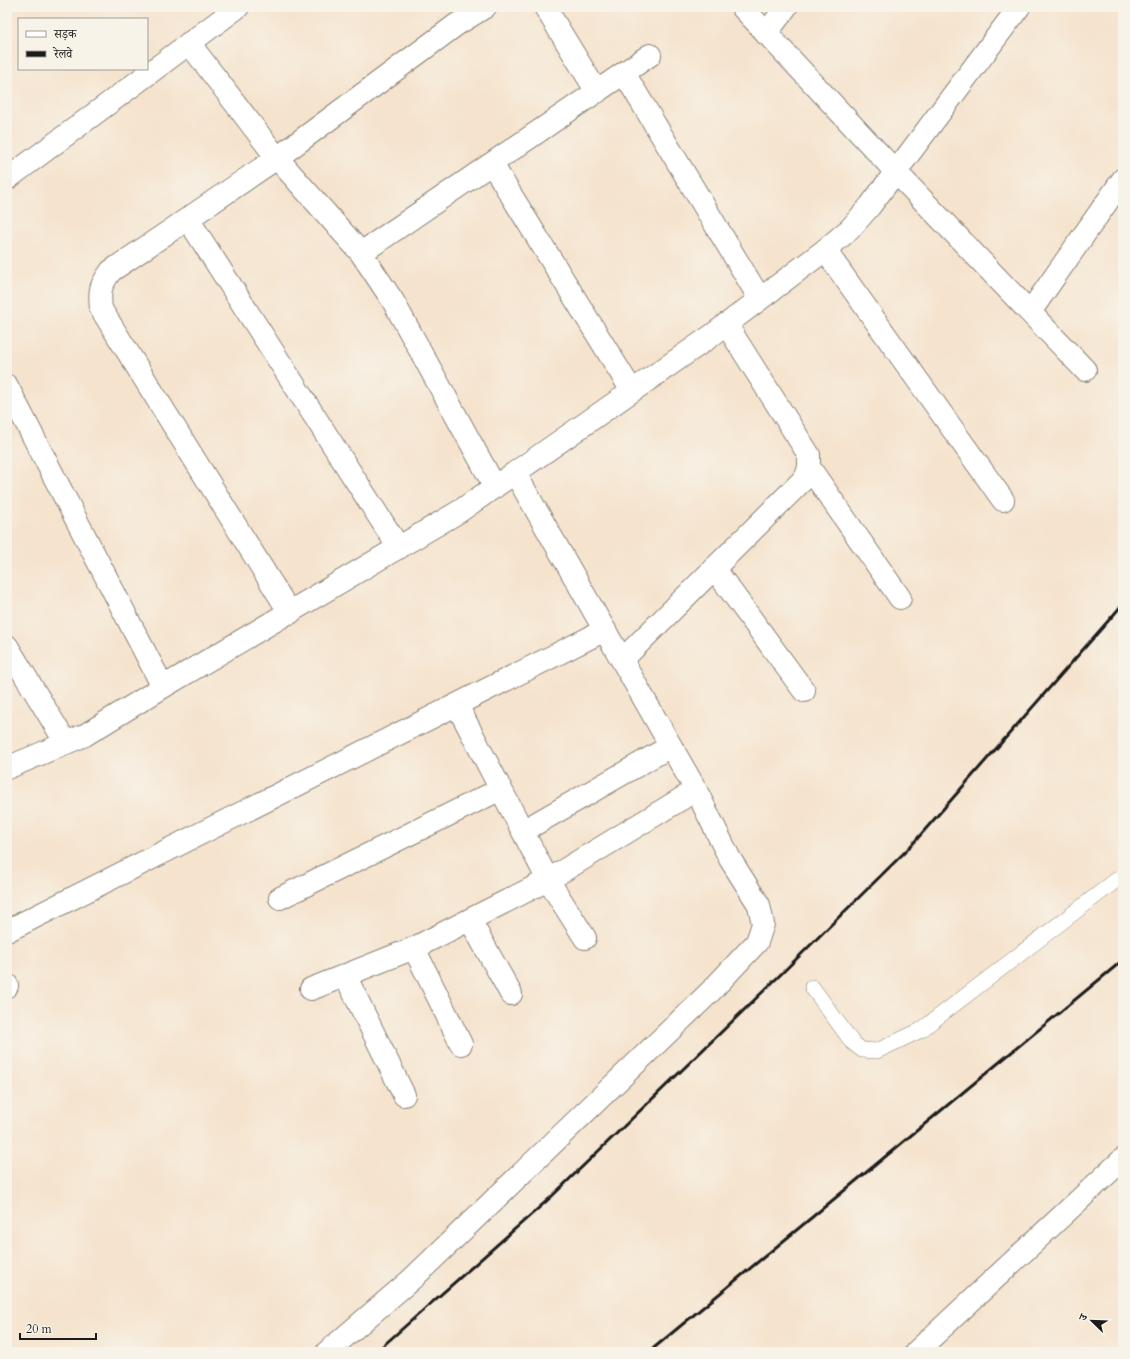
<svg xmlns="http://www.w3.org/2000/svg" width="1130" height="1359" font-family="Cardo,'Noto Serif Devanagari',serif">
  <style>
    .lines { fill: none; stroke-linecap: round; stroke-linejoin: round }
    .service-casing { stroke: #888074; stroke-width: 16 }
    .minor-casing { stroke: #888074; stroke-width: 24 }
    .service { stroke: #fff; stroke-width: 15 }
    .minor { stroke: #fff; stroke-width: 22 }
    .rail { stroke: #1c1c1c; stroke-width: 3 }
  </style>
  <rect width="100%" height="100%" fill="#f7f3e8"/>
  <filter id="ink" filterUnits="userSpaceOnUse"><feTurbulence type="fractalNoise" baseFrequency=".025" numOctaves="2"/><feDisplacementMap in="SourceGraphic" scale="8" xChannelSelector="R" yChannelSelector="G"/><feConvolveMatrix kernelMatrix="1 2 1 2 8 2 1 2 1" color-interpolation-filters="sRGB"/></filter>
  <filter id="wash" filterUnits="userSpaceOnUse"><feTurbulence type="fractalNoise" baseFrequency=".012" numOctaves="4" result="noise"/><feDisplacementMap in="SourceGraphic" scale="16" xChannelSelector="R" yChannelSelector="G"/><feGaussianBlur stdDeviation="0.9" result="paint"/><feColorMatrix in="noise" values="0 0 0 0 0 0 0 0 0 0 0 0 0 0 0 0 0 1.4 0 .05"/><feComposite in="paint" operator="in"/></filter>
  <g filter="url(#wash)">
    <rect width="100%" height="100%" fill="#f5e3cd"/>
  </g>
  <g filter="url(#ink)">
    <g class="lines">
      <g class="service-casing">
        <path id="service" d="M812,987L852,1042L862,1050L877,1051L921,1030L1123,875"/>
      </g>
      <g class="minor-casing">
        <path id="minor" d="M545,7L597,92
          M742,7L895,171L1085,370
          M766,34L786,7
          M189,43L277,158L361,253L393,301L495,487
          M624,73L760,299
          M492,164L632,391
          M7,179L238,7
          M188,219L399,548
          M825,250L1003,500
          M361,253L650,55
          M1030,312L1123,179
          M7,386L163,687
          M809,467L900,598
          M714,568L804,691
          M290,613L101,309C99,290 100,286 111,271L277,158L456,25L485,7
          M7,646L66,743
          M622,660L806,477L809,467V455L726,324
          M457,705L548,880L585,938
          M7,768L85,735L163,687L460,511L711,336L825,250L850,229L870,206L1019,7
          M523,831L671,746
          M280,898L501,789
          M470,920L511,994
          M7,931L605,630
          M414,948L461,1044
          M345,975L404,1095
          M7,985V986
          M311,989L414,948L548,880L696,790
          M327,1352L413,1278L711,991L757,942L763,924L759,905L730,859L696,790L515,473
          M916,1352L1123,1159"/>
      </g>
      <use href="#service" class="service"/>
      <use href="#minor" class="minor"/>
      <path class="rail" d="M376,1352L550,1198L776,979L909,848L1123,604
        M649,1352L1123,960"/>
    </g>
  </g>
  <rect width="1130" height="1359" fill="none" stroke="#f7f3e8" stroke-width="24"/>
  <rect x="18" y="18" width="130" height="52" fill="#f7f3e8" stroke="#9f9d96"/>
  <rect x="26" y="31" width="20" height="6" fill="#ffffff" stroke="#9f9d96"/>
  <text x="54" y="38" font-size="12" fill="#1c1c1c">सड़क</text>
  <rect x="26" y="51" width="20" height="6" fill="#1c1c1c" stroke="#9f9d96"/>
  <text x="54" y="58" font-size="12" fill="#1c1c1c">रेलवे</text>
  <g transform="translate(1092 1321) rotate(293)" stroke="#f7f3e8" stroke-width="3" paint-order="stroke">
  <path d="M0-3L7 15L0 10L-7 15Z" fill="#1c1c1c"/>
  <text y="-6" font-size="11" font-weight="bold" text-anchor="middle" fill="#1c1c1c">उ</text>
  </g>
  <path d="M20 1333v6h76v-6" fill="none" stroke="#1c1c1c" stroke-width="2"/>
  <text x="26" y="1333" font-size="12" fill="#1c1c1c" stroke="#f7f3e8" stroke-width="3" paint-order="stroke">20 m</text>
</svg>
